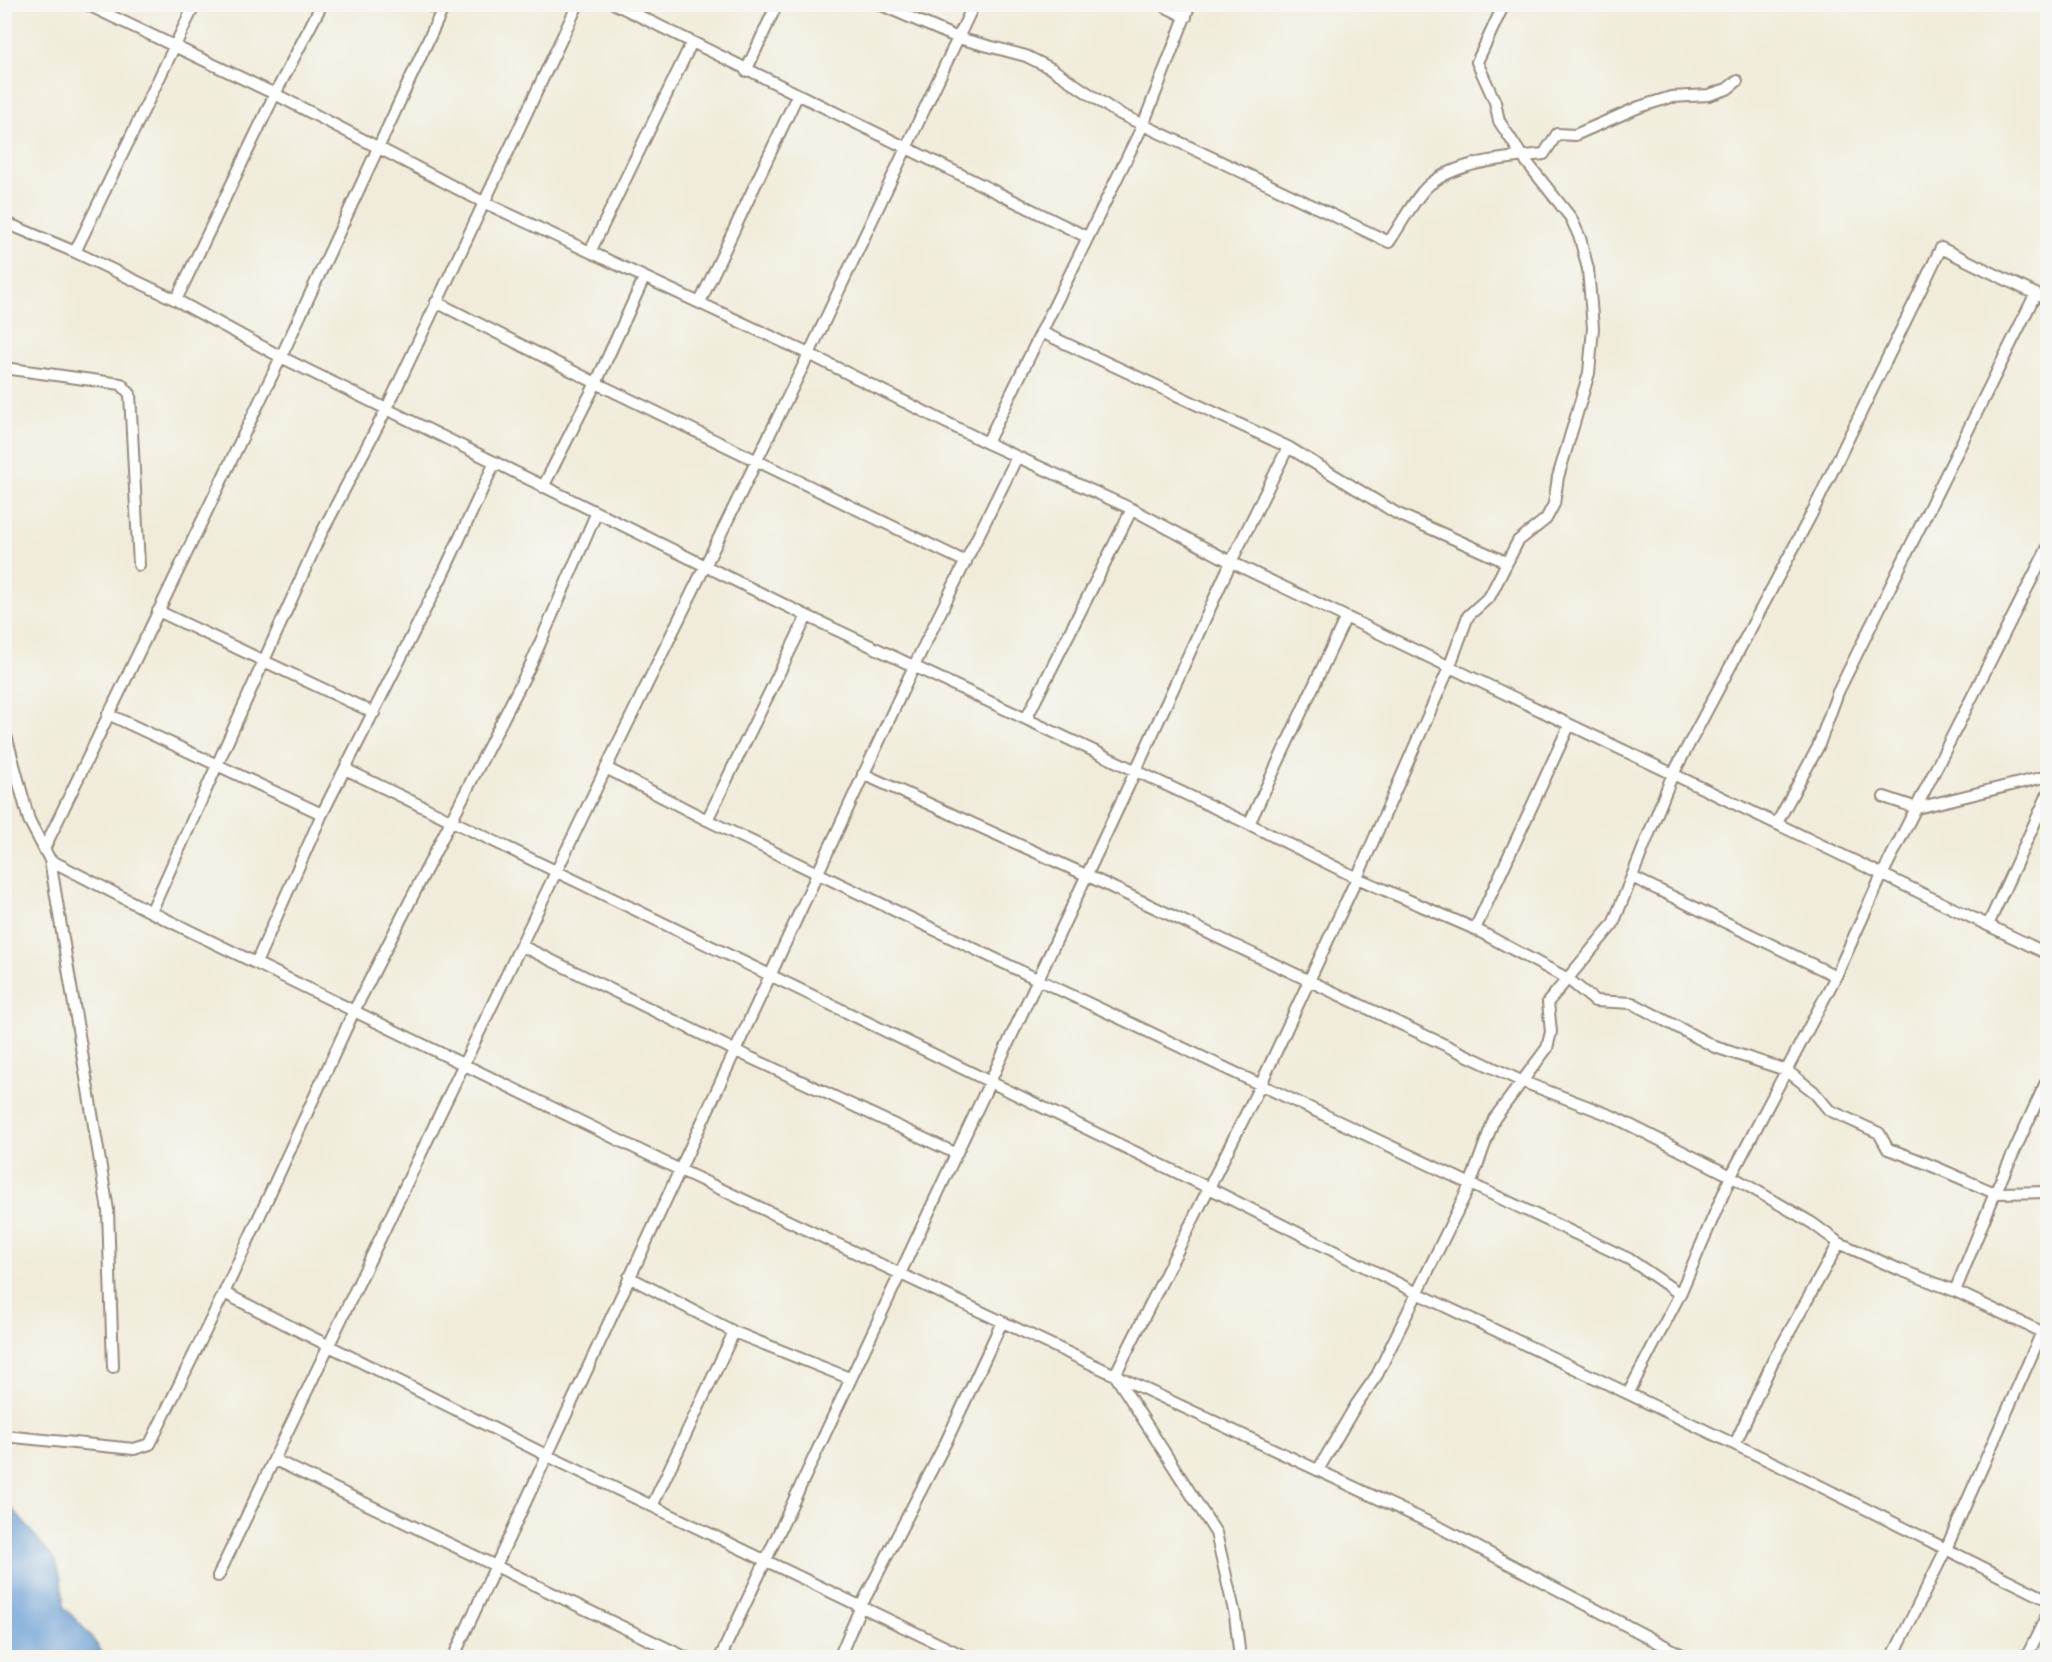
<svg xmlns="http://www.w3.org/2000/svg" width="2052" height="1662" font-family="Sriracha,sans-serif">
  <style>
    .water { fill: #689dd4; stroke: #526479; stroke-width: 1.5 }
    .lines { fill: none; stroke-linecap: round; stroke-linejoin: round }
    .street-casing { stroke: #968b7c; stroke-width: 14 }
    .street { stroke: #fff; stroke-width: 10 }
  </style>
  <rect width="100%" height="100%" fill="#f6f6f2"/>
  <filter id="ink" filterUnits="userSpaceOnUse"><feTurbulence type="fractalNoise" baseFrequency=".0167" numOctaves="2"/><feDisplacementMap in="SourceGraphic" scale="12" xChannelSelector="R" yChannelSelector="G"/><feConvolveMatrix kernelMatrix="1 2 1 2 8 2 1 2 1" color-interpolation-filters="sRGB"/></filter>
  <filter id="wash" filterUnits="userSpaceOnUse"><feTurbulence type="fractalNoise" baseFrequency=".008" numOctaves="4" result="noise"/><feDisplacementMap in="SourceGraphic" scale="24" xChannelSelector="R" yChannelSelector="G"/><feGaussianBlur stdDeviation="1.35" result="paint"/><feColorMatrix in="noise" values="0 0 0 0 0 0 0 0 0 0 0 0 0 0 0 0 0 1.4 0 .05"/><feComposite in="paint" operator="in"/></filter>
  <g filter="url(#wash)">
    <rect width="100%" height="100%" fill="#f1ecda"/>
    <path class="water" d="M4,1499L56,1561L61,1579L64,1607L90,1635L105,1657H5Z"/>
  </g>
  <g filter="url(#ink)">
    <g class="lines">
      <g class="street-casing">
        <path id="street" d="M86,4L275,94L483,202L809,354L987,443L1132,509L1231,562L2048,954
          M426,4L442,11
          M615,4L1087,237
          M879,4L958,38L1026,56L1052,69L1116,112L1389,242C1400,226 1415,197 1429,185C1457,161 1508,158 1544,154L1557,134L1575,135L1639,107L1671,97L1709,95L1727,89L1737,81
          M1160,4L1186,17
          M1504,4L1477,62L1495,102L1499,121L1522,156L1571,218L1580,238L1588,269L1593,328L1589,373L1558,477L1554,504L1546,519L1518,541L1490,596L1468,616L1449,668L1357,878L1260,1086L1115,1375L1441,1528L1688,1658
          M746,71L777,4
          M4,222L75,252L176,300L281,357L807,616L1249,824L1357,878L1475,929L1568,979L1595,1001L1632,1003L1715,1047L1786,1070L1813,1091L1829,1110L1879,1133L1888,1149C1925,1161 1959,1178 1995,1193L1955,1291
          M75,252L195,4
          M590,252L691,44
          M176,300L275,94L322,4
          M436,302L596,383L966,562
          M700,302L797,96
          M1041,332L1288,447L1396,513L1506,562
          M4,368L121,384L130,394L139,565
          M987,443L1143,125L1190,4
          M543,487L596,383L644,278
          M158,611L374,713
          M108,714L322,814
          M1026,719L1132,509
          M4,728L29,820L50,860L151,912L678,1169L1115,1375L1216,1533L1235,1615L1240,1658
          M606,768L707,820L1037,979L1629,1259L1680,1294L1629,1392
          M345,769L1209,1188L1417,1293L1778,1465L2048,1600
          M863,774L1086,875L1521,1081L1612,1116L1731,1176L1812,1223L1839,1243L1898,1269L1955,1291L2048,1335
          M1884,797L1917,808L2048,776
          M707,820L807,616
          M1777,823L1818,747L1838,692L2035,295
          M1249,824L1346,617
          M44,849L281,357L445,4
          M50,860L108,1210L113,1367
          M1632,877L1836,976L1882,875L2048,547
          M151,912L320,536L386,410L578,4
          M1988,925L2048,794
          M1475,929L1569,726
          M522,946L734,1050L955,1153
          M256,963L322,814L442,576L495,462
          M2048,1078L1995,1193L2048,1192
          M629,1277L734,1332L849,1378
          M224,1293L354,1011L531,664L596,514
          M1680,1294L1731,1176L1836,976
          M4,1436L134,1449L150,1444L224,1293L548,1456L968,1658
          M1735,1444L1773,1361L1839,1243
          M275,1460L687,1658
          M1318,1470L1356,1405L1377,1375L1470,1185L1494,1119L1547,1048L1551,1032L1548,1002L1613,924L1672,776L1810,517L1941,248L2048,300
          M652,1506L734,1332
          M218,1576L606,768L809,354L974,4
          M453,1658L914,666L1017,457
          M720,1658L1136,770L1231,562L1288,447
          M839,1658L861,1606L946,1442L1002,1322
          M1892,1658L1946,1549L2042,1332
          M2026,1658L2048,1613"/>
      </g>
      <use href="#street" class="street"/>
    </g>
  </g>
  <rect width="2052" height="1662" fill="none" stroke="#f6f6f2" stroke-width="24"/>
</svg>
